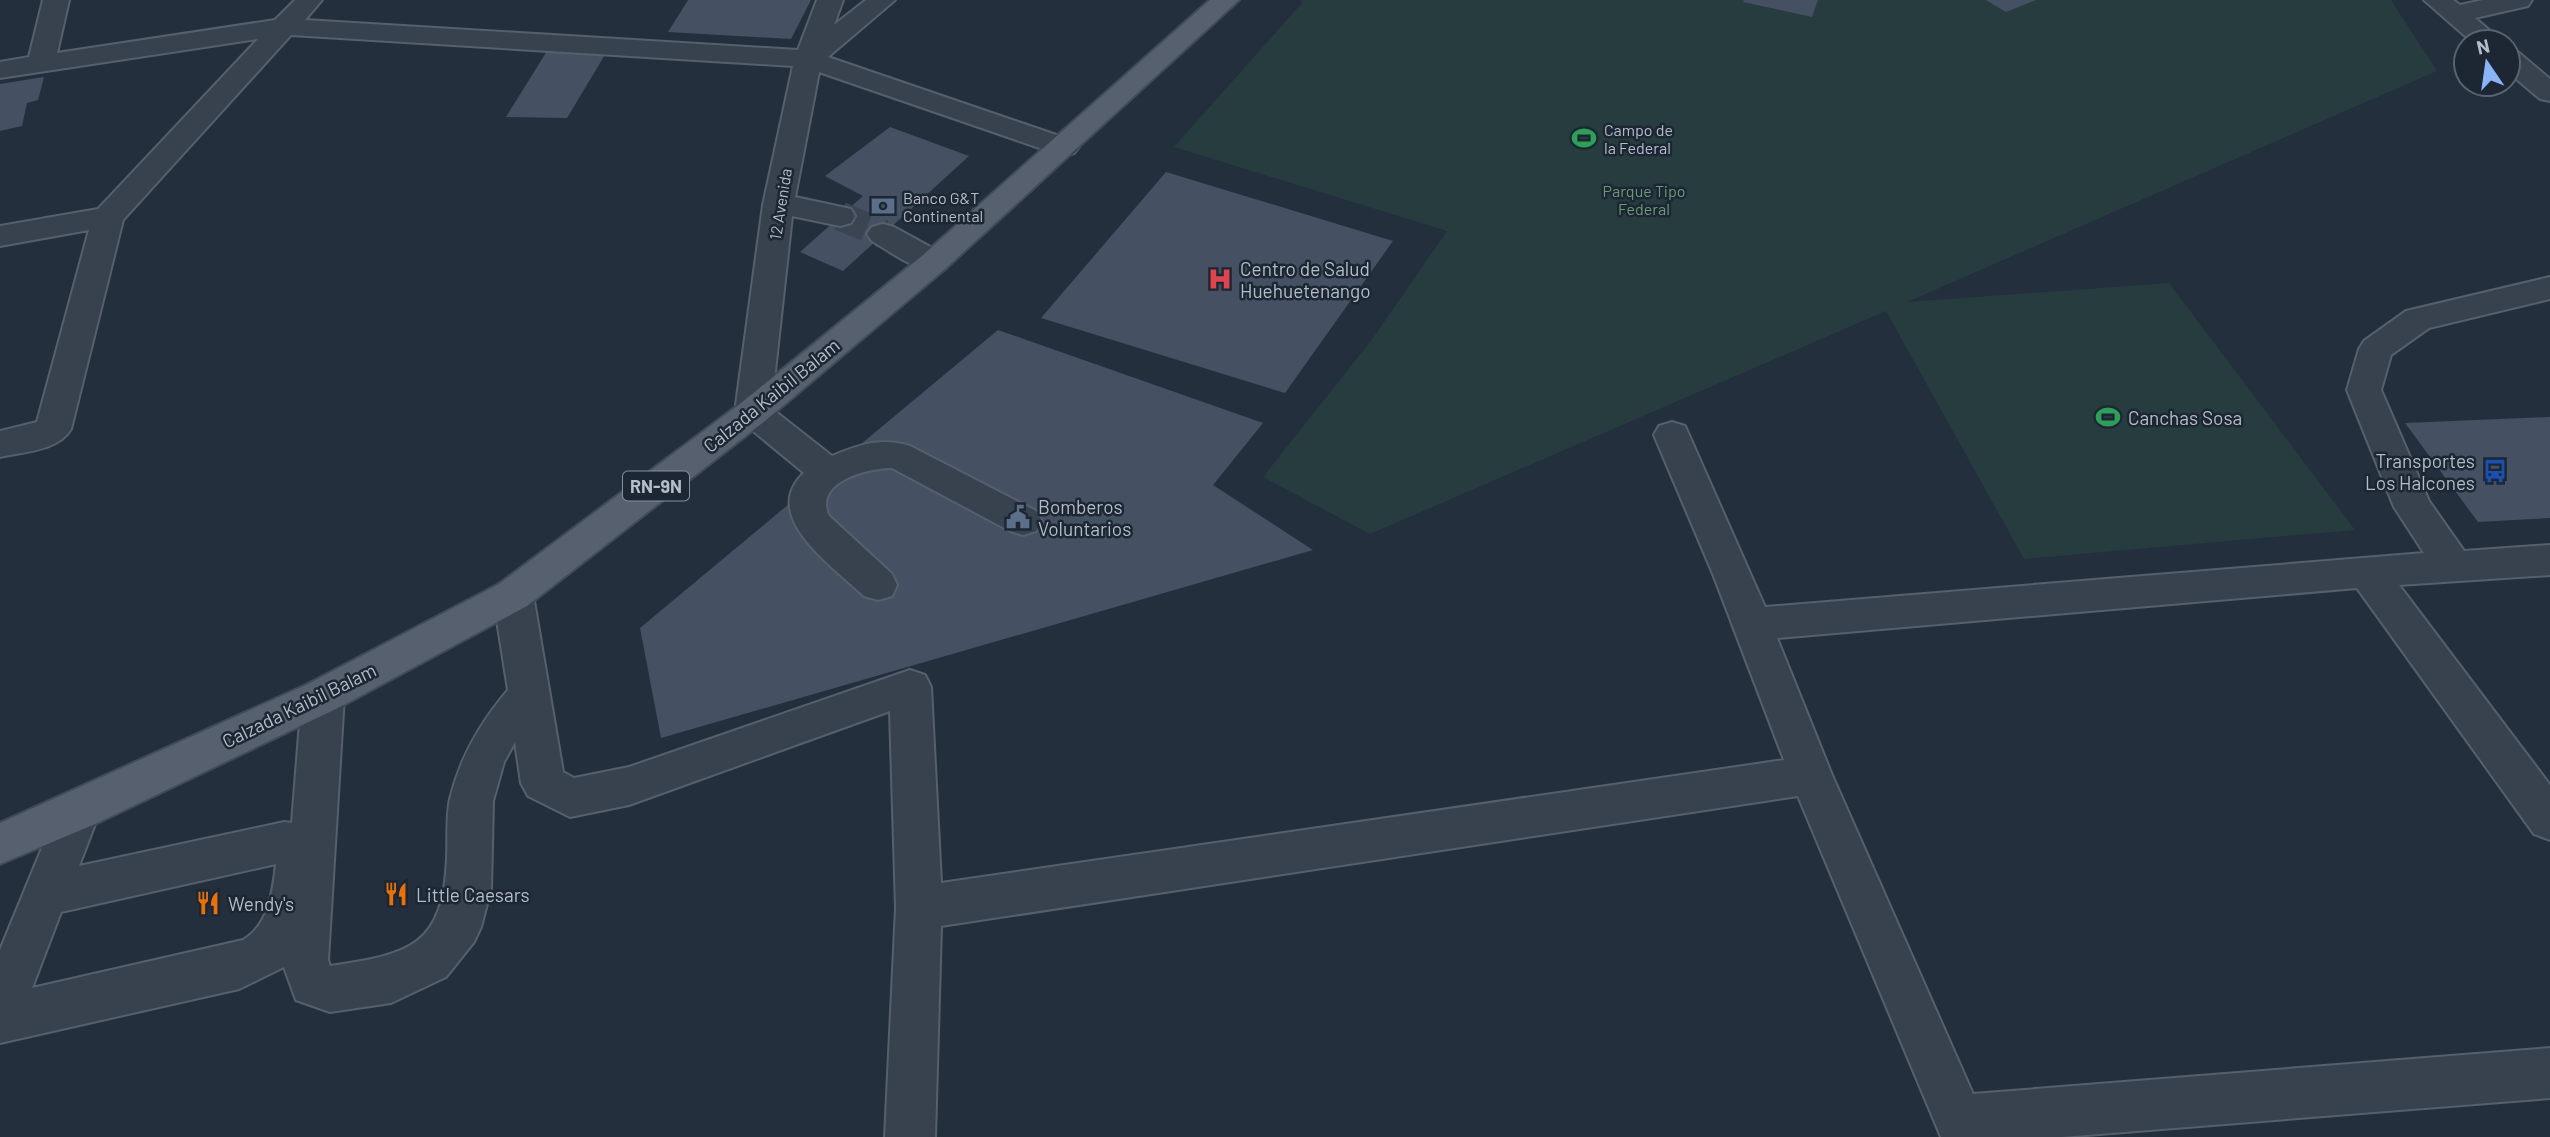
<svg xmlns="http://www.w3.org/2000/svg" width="2550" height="1137" font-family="Barlow,sans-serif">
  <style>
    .green { fill: #263c3f }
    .building { fill: #455162 }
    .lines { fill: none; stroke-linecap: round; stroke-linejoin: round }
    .minor-tunnel { stroke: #3a4453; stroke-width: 29; stroke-dasharray: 29 15; stroke-linecap: butt }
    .minor-casing { stroke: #565f6c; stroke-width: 4 }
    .major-casing { stroke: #414a57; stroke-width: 4 }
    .minor { fill: #38414e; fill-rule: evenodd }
    .major { fill: #56606e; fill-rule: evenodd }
    .labels { text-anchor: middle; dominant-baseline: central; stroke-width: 5; stroke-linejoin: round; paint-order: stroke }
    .far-poi-label { font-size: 16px; fill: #b4bcc9; stroke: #1d2633; text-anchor: start }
    .far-park-label { font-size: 16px; fill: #6b9a76; stroke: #1d2633 }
    .far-street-label { font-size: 16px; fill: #b4bcc9; stroke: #1d2633 }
    .shield { fill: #1d2633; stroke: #878f9c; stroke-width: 2 }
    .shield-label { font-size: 18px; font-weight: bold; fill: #b4bcc9 }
    .poi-label { font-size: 19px; fill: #b4bcc9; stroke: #1d2633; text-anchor: start }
    .street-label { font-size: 19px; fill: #b4bcc9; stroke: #1d2633 }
  </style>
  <rect width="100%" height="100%" fill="#242f3e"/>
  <path class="green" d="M1301,0H2391L2437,71L1907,302L2169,283L2355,530L2024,559L1886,311L1370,534L1263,477L1373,338L1447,231L1174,147L1302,3Z"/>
  <path class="building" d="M688,0H811L791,39L668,32Z
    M1744,0H1818L1812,17L1743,2Z
    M1986,0H2036L2006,12Z
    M547,51L606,53L567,118L506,117Z
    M44,77L38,100L27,103L22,126L0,131V84Z
    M890,127L969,156L843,271L800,252L863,196L825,176Z
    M1166,172L1393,241L1285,393L1041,318Z
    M998,330L1263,423L1213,485L1313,550L661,738L640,628Z
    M2550,417V518L2478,522L2405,423Z"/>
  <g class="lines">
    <path class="minor-tunnel" d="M840,216L883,234"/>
    <g class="minor-casing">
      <path id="minor" d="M43,0H69L57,53L275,20L295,0H322L305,20L798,50L817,0H843L834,25L866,0H895L828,57L1074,141L1079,147L1074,153L1064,156L1054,153L819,72L795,197L851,209L855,216L851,223L840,226L792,216L771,408L832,456C859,445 881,437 910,446L1036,511L1042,521L1036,531L1023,535L1010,531L892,468C867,468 813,482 829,516L892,574L897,585L892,596L878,600L864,596C834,567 758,516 804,473L741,421L735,412L763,205L793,66L291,35L123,220L71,429C58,451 23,452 0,457V431L37,422L89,230L0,246V226L98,209L258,39L0,78V62L29,57Z
        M2424,0H2453L2460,5L2483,0H2532L2528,6L2475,18L2503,42H2472Z
        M2508,50L2518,52L2550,79V101L2540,99L2508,72Z
        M883,224L894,227L945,255L950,262L945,269C920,276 893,253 872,241L867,234L872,227Z
        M2550,277V299L2429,328L2391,355L2381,390L2429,501L2464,551L2550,545V575L2399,585L2550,785V840L2534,834L2357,588L1777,638L1832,775L1973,1094L2550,1048V1098L2062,1137H1941L1798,796L941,926L935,1137H885L896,908L890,711L629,805L570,817L528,796L521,783L515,742L504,762L493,801L491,889L481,927L474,942L446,977L391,1003L330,1012L296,1000L284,967L239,989L0,1043V950L63,797L78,791L93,797L100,811L79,866L284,822L292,823L302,696L308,684L323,679L338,684L344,696L328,960L330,966C410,954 443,947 447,858C448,839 446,817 450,799C460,757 480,723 508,690L493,595L499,584L513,579L527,584L533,595L563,772L574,778L629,767L910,670L925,675L931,687L941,883L1784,760L1713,574L1654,435L1659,426L1672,422L1685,426L1765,607L2424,553L2394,507L2347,390L2359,349L2364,341L2406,311ZM276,864C273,891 269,925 243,940L32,988L61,912Z"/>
    </g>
    <g class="major-casing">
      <path id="major" d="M1210,0H1239L945,269L765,421L527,606L338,708L93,825L0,864V823L308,684L499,584L741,403L923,255Z"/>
    </g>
    <use href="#minor" class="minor"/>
    <use href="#major" class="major"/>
  </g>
  <defs>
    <g id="stadium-bare" transform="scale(1.89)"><path d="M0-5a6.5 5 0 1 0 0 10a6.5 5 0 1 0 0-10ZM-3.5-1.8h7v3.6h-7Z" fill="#2e9e5b" stroke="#1d2633" stroke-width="2.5" paint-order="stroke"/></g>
    <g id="bank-bare" transform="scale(1.89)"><path d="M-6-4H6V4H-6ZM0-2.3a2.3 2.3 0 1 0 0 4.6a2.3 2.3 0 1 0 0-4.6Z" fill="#5c6f8a" stroke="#1d2633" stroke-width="2.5" paint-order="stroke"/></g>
    <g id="hospital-bare" transform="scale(1.89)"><path d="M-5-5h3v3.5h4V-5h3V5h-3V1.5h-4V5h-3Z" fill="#e0444e" stroke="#1d2633" stroke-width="2.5" paint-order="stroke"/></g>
    <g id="bus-bare" transform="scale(1.89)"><path d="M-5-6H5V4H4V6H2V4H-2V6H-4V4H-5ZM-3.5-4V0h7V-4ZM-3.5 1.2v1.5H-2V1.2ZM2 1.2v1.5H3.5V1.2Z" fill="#1a4fb4" stroke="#1d2633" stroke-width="2.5" paint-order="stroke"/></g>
    <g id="civic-bare" transform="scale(1.89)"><path d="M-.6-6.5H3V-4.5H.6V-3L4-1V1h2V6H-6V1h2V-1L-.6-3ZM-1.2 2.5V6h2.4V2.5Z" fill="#5c6f8a" stroke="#1d2633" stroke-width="2.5" paint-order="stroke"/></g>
    <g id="restaurant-bare" transform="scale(1.89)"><path d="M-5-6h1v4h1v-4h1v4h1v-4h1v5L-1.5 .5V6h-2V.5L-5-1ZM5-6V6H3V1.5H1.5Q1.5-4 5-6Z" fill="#e8710a" stroke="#1d2633" stroke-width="2.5" paint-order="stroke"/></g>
  </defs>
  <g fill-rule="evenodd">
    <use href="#stadium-bare" x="1584" y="138"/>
    <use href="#bank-bare" x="883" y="206"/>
    <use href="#hospital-bare" x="1220" y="279"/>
    <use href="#stadium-bare" x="2108" y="417"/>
    <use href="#bus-bare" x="2495" y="471"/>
    <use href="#civic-bare" x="1018" y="517"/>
    <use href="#restaurant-bare" x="396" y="894"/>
    <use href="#restaurant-bare" x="208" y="903"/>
  </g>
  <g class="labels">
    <g class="far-poi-label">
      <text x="1604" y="129">Campo de<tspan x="1604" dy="18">la Federal</tspan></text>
      <text x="903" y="197">Banco G&amp;T<tspan x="903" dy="18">Continental</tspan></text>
    </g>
    <g class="far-park-label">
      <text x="1644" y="190">Parque Tipo<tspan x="1644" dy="18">Federal</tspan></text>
    </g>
    <g class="far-street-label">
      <text transform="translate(780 204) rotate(-81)">12 Avenida</text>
    </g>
    <rect class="shield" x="623" y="471.5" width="66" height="29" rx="5"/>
    <g class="shield-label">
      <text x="656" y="486">RN-9N</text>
    </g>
    <g class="poi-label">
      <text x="1240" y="268">Centro de Salud<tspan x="1240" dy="22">Huehuetenango</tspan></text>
      <text x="2128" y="417">Canchas Sosa</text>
      <text x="2475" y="460" text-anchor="end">Transportes<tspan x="2475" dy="22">Los Halcones</tspan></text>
      <text x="1038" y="506">Bomberos<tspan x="1038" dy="22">Voluntarios</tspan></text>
      <text x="416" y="894">Little Caesars</text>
      <text x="228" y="903">Wendy's</text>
    </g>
    <g class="street-label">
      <text transform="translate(771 395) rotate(-39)">Calzada Kaibil Balam</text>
      <text transform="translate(299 705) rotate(-26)">Calzada Kaibil Balam</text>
    </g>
  </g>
  <g transform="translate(2487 63) rotate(347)"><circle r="33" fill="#1d2633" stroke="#59626f" stroke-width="2"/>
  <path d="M0-5L12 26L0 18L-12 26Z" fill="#8ab4f8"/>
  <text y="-10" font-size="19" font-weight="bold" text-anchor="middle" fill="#b4bcc9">N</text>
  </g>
</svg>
